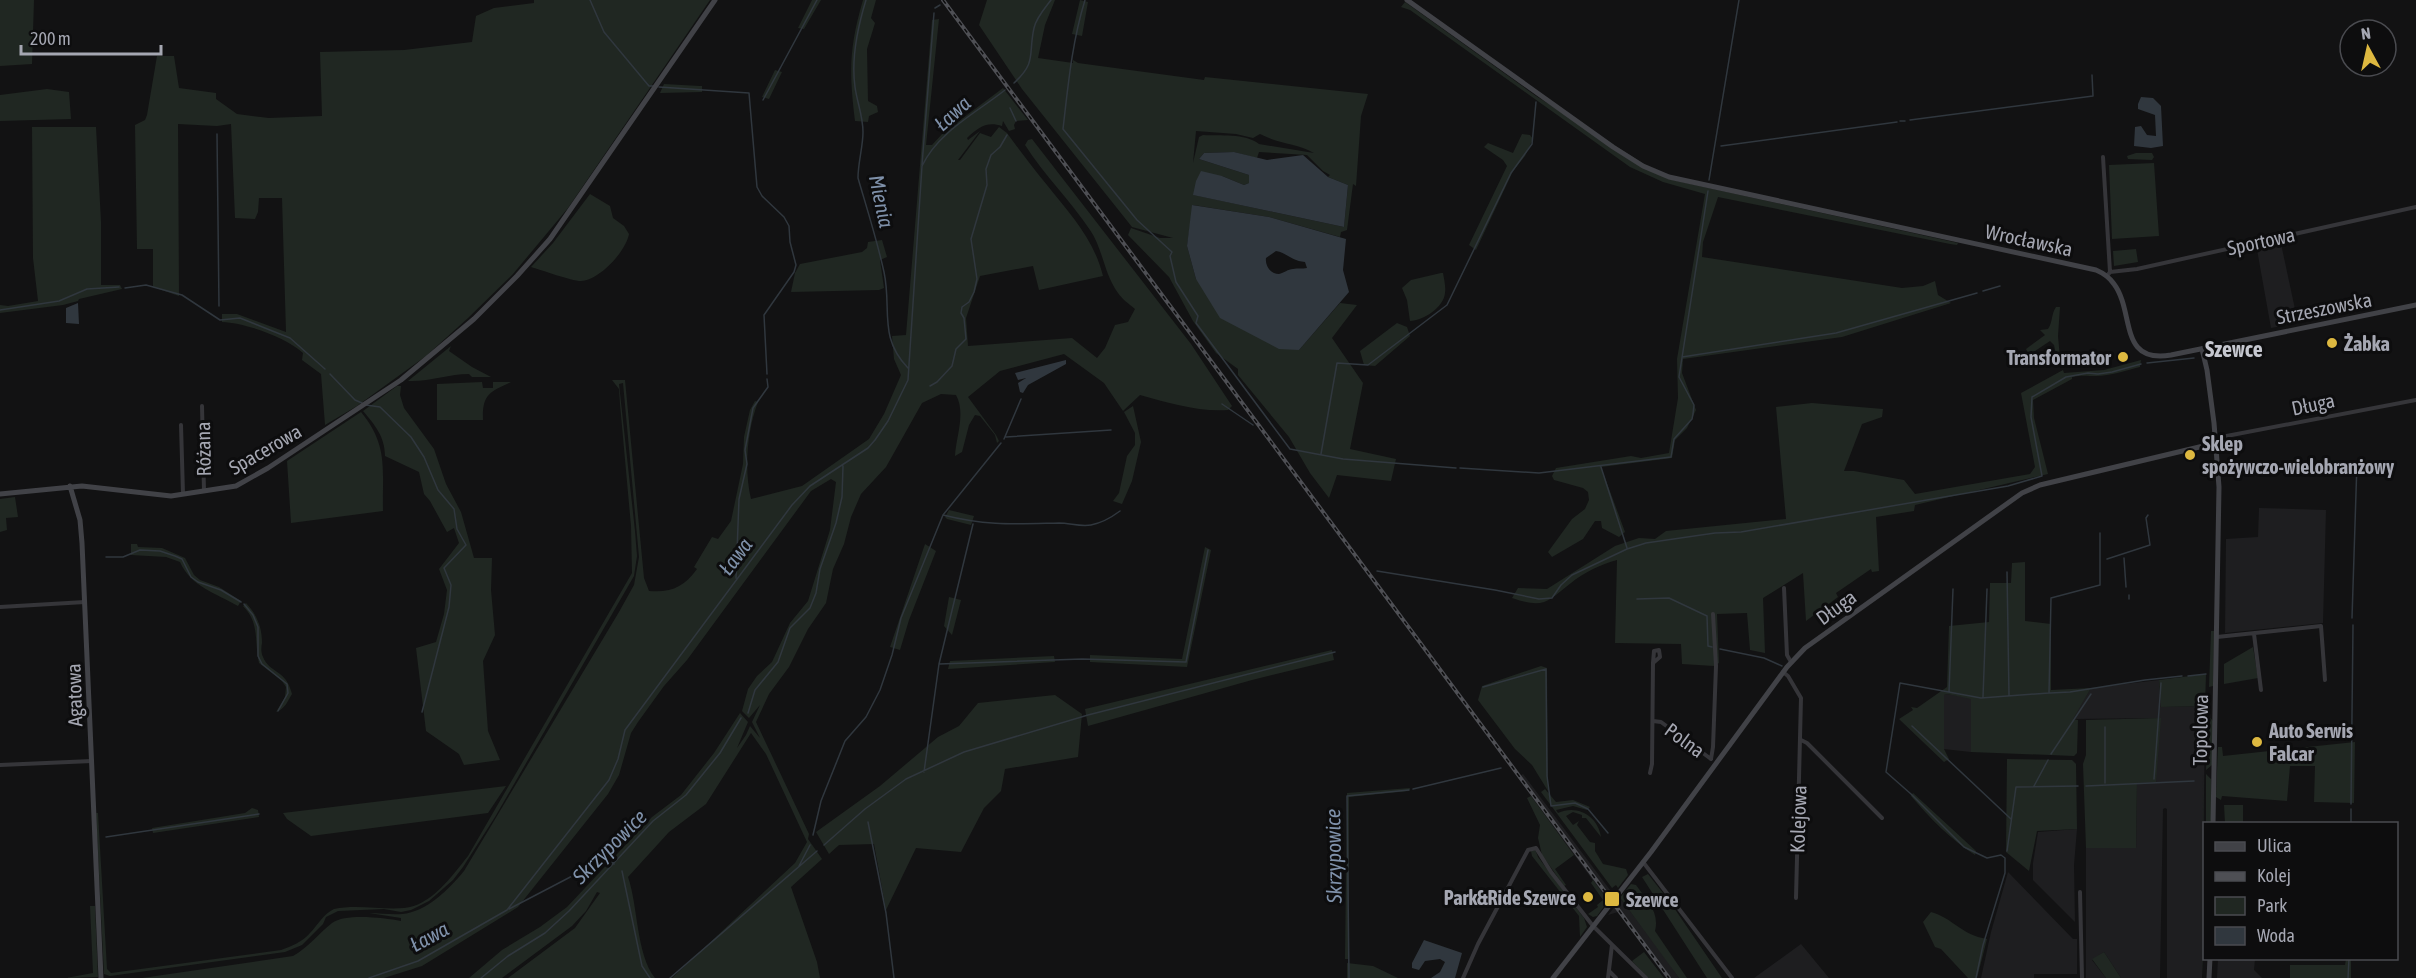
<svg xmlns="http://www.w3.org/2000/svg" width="2416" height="978" font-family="'Asap Condensed',sans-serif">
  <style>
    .built { fill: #1e1e20 }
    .green { fill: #202722; fill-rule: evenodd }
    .water { fill: #30373e; fill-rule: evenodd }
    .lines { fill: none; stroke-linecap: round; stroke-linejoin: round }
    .stream { stroke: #30373e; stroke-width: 1.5 }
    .street { stroke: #353539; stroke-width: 4 }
    .secondary { stroke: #414247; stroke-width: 5 }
    .rail-casing { stroke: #4e4f54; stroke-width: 4 }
    .rail { stroke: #0d0d0e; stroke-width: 1.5; stroke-dasharray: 4.5; stroke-linecap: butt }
    .poi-dot { fill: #ddb840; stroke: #0d0d0e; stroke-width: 2 }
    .labels { text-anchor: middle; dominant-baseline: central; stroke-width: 6; stroke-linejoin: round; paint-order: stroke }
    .street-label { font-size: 20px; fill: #a5a7b2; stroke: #0d0d0e }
    .poi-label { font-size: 20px; font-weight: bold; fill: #a5a7b2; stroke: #0d0d0e; text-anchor: start }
    .water-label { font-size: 21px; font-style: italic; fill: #7f91aa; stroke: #0d0d0e }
    .quarter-label { font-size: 22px; font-weight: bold; fill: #c5c7cf; stroke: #0d0d0e }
  </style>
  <rect width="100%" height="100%" fill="#121213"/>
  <path class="built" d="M2280,239L2298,323L2271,328L2256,244Z
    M2259,508L2326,510L2323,623L2225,633L2226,539L2258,537Z
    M2159,680L2161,707L2205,706L2202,978H2167V809L2165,808L2163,809L2160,978H2121L2104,952L2092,960L2106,978H2086V848L2136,847L2137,782L2160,718L2072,719L2091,688Z
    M1947,694L1971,698V752L1944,749V695Z
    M1523,774L1613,894L1608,901L1518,778Z
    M2077,829L2074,865L2075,922L2033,880V863L2038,832Z
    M2008,872L2073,939H2077V974H2034V978H1981L1991,932Z
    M1621,899L1666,959L1679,978H1668L1618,912L1608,915Z
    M1801,944L1829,978H1754Z
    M2218,958L2255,959L2254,970L2262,978H2217Z"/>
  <path class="green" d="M0,0H34L32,64L0,66Z
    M534,0H710L568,208L513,274L468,318L426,356L357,406L325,425L321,374L302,360L303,353C285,337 246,323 222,322V314H237L286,332L282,198H259L258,212L255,219L235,218L231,124L217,126L178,124L179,296L153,287V249H137L135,125L145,120L147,115L157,56H174L179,88L216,93V99L237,114L269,118L322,116L320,52L404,50L472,42L476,16L494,8L534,3Z
    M812,0H821L804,29L798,28Z
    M863,0H876L871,18L875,23L867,49L868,101L877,106L878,112L869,116L868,122L855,121C849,72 849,48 863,0Z
    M987,0H1055L1045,25L1038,58L1073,63V60L1078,63L1204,80L1205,77L1368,94L1361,116L1356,186L1353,184L1347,230L1341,232L1340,237L1269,217L1193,205L1187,246L1196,279L1299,350L1340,303L1357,305L1332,338L1363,383L1350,449L1396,459L1391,481L1337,475L1329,498L1310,473L1289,437L1238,375V369L1216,353L1193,321L1169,277L1128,235L1131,228L1160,238H1173L1132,227L1022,89L979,25ZM1196,131L1236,134L1253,138L1260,134C1279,144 1296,143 1314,153L1259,144C1245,133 1220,136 1203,135L1199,137L1193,163ZM1234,152L1257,158L1259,152L1307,155L1323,171L1330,175L1328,177L1348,185L1344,227L1194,195L1222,176L1244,185L1249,183V175L1199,159L1204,153Z
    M1080,0L1088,2L1082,36L1072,34Z
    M1405,2L1536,96L1668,179L1958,243L1957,245L1950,244L1718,197L1703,242L1702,257L1902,288L1923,286L1935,281L1938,295L1951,303L1842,337L1683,359L1682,373L1696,410L1687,428L1675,440L1672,458L1601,467L1625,532L1619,537L1602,528L1601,521H1595L1583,539L1552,557L1548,552L1572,519L1585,509L1589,500L1588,492L1583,488L1554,480L1552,476L1556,468L1631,456L1641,458L1669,453L1678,398L1677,359L1705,194L1663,182L1630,167L1410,10L1401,7Z
    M939,19L926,145H932L943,133L1003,88L1028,120L1016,121L1014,125L1015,129L1009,131L1003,121L1002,126C986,121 978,128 967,138L968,140L980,131L958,160H960L980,133L991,137L999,127L1007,133C1020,151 1033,168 1047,185C1070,214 1094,239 1103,276L1039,290L1033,266L980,276L966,318L968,346L1072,338L1097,358L1105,348L1115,325L1128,322L1135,309C1129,304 1122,299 1118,293C1104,274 1103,249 1090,230C1070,200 1044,175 1025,145L1028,140L1032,139L1191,344L1232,406L1228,410C1198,412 1169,403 1140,395L1123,411L1104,383L1064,354L1000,371L968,397L996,435L999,441L997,443L995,435L980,416L975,415L969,425L962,452L955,456C956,437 966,413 956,395L941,394L922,403L886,467L861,494L851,517L844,544L833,569L826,603L808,629L789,667L769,694L756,722L809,834L808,839L822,859L791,887L817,962L820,978H672L795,863L807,842L766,754L751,733L706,804L669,832L628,877C638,905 636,954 655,978H508L575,928L600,893L597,892L586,911L572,926L502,978H469L502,950L540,927L567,907L652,817L681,795L714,753L740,713L748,722L737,748L746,735L750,726L760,738L752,722L760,705L749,718L742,711L748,689L757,676L772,662L790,623L808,601L830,530L836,482L831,479L811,491L687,660L664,686L638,722L631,733L619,775L608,794L518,907L422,966L384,978H142L293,956C309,947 318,934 332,923C346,913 384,918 401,921V918L369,913C380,913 391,915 402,914C427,912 449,889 464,871L619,612L634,585L639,557L623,383L619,384L635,531L637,556L634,576L495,817L463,867L453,880L429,901L411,910L401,912L384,909L338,911L326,917L323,924L302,945L285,952L110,976L104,974L96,813H98L107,969L111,973L281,950C292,946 302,942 310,933C318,925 323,914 334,909C357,904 381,910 404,908C431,906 452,876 468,856L632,573L631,526L620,404L619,389L612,380H625L644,578L649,591C671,593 684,587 697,569L694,567L712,537L718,539L731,521L743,464L744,437L750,410L755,401L758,402C747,430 744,470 751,499L802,486L869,439L884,414L901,375L894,359L892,336L906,335L932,20Z
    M775,70L782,72L769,99L762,97Z
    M664,84L700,86H702V92L660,93Z
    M47,89L69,92L71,119L0,121V95Z
    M32,127H96L101,222V285H120L122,289L79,299L78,301L63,305L0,313V305L8,306L38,301L33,258Z
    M1522,134L1530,135L1533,139L1525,156L1513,171L1476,250L1469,245L1507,166L1503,160L1484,147L1488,143L1513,153Z
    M2136,153H2152L2154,157L2152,160L2128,159L2127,156Z
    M2154,163L2159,236L2112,239L2109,165Z
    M590,194L610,206L613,218L624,226L629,234C626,251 600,280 581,281C571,281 542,270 531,267L553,243Z
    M882,240L887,257L880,260L884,288L879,290L791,292L795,273L800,264L862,252L867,248L868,242Z
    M2136,249L2138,262L2114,266L2113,251Z
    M1441,273H1443C1444,279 1446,287 1445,293C1444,307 1423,321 1410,321L1407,300L1402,288L1411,280Z
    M2056,307H2060L2058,336L2060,358L2057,359L2054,345L2050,341L2029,355L2026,349L2045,335L2040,330L2048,329C2053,322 2051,314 2056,307Z
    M1397,323L1407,327L1410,336L1375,366L1364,365L1360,351Z
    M451,346L449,351L472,367L491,377H472L469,374C449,374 429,382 408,381Z
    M2141,360L2140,367C2127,370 2110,376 2096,376C2087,376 2081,375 2072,377V379L2033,400L2034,418L2048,474L1915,505L1914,511L1876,517L1879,571L1872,572L1871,569L1836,593L1838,597L1806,621L1803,573L1763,598L1765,653L1750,650L1747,613L1717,614L1719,663L1714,666L1682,664L1681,644L1615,643L1617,560C1601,564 1583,573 1571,583C1547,602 1544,609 1512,598L1518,588L1547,589L1615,546L1639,538L1655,539L1666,531L1786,519L1776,407L1812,403L1883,409L1882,417L1862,424L1844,471H1854L1904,480L1915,494L2030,474L2035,467L2021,393L2063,370L2064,373L2104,370Z
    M482,382L483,388H493V382H511C489,392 482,395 483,420H437V384Z
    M397,386H401L400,395L404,408L434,449L446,484L461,512L474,558H492L491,590L495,635L483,661L488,731L500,760L464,765L459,754L426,731L416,648L436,642L444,614L447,590L439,569L459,543L454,528L447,532L430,501L424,494L419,472L385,456C385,437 375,425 363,411Z
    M1133,406L1141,442L1132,481L1122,504L1113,501L1119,493L1127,456L1135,445V433L1124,412Z
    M361,412C389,446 382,470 383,511L291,523L287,461Z
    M15,497L18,517L6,518L7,530L0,532V499Z
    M949,510L974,516L971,525L947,519L945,517Z
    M131,544H137L138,547L162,548L185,558L194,575L200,580L219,587L241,601L238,606C216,593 191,587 180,562L166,557L131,555Z
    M925,544L936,551L909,620L900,650L890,647Z
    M1205,547L1211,550L1187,667L1090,662V655L1182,659Z
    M2025,562V621L2051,624V690L2091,688L2073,719L2078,720L2077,753L2074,756L1971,752V699L1947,694L1944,695V749L1949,759L1944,762L1899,719L1913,710L1911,707L1917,708L1947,687L1949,626L1989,622L1990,583H2011L2012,563Z
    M949,597L961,600L952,635L944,626Z
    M246,603C257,615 262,627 262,643C261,648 261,653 263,657C270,674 286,669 292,694C287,702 285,709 276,712L285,697L286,687L282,681L259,663C254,641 260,623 243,606Z
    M2211,631H2214L2213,686L2209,687Z
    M2253,647L2258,678L2224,684V664Z
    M1332,650L1334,660L1252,680L1088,726L1085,709Z
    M1054,656L1055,662L948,669L950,661Z
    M1541,666L1547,668L1548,791L1532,765L1515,749L1478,700L1482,686Z
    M2206,674L2205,706L2161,707L2159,680Z
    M1055,695L1082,714L1078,757L1005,769L1001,791L984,808L961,852L916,848L886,910L874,844L839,845L829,854L816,832L880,786L938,737L959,726L978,703Z
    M2208,715L2213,721L2212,765L2206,770Z
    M2161,718L2156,782L2137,783L2136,848H2086L2083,764L2086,755V720Z
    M2355,742L2354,803L2314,802L2315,766H2290L2287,801L2222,796L2221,800L2216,797L2218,747H2222L2223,756Z
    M2007,759L2072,760L2076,764L2077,829L2037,831L2029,871L2006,852Z
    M2203,774L2204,930L2202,978Z
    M2206,774L2211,779V823L2206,824Z
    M506,786L488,813L311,836L287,819L283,813Z
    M1410,788L1409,791L1349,797V959H1345L1347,793Z
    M1545,789L1556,802L1573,800L1590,807L1587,810L1573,806L1556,810L1558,813C1577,804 1598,816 1601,837L1586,818H1582V815L1573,812L1566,816L1573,825L1579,821L1577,825L1590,842L1595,843V851L1603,864L1626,869L1628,875L1618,888L1616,885L1612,888L1541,792Z
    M1913,793L1976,851L1975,855C1951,840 1930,818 1911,796Z
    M1531,796L1574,855L1555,869L1566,885L1564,886L1542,855L1538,838L1540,825L1527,798Z
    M2224,805H2243V823H2225Z
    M252,808L258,810L259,817L153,833L152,828L245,813Z
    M1535,849L1538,857L1584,918L1587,927L1580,937L1579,916L1532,856L1531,851Z
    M1648,874L1670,902L1722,978H1707L1642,877Z
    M1593,880L1608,901L1597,916L1593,917L1588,914L1598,907L1597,905L1603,900L1591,883Z
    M1631,884L1636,885C1646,899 1660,912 1655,931L1687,978H1679L1621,899L1618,900Z
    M90,906H95L98,977L66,978L93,973Z
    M1931,912C1953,918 1961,935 1987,939L1977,978H1968L1941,949L1935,947L1923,922Z
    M1644,952L1664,978H1648L1632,961Z
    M2104,952L2121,978H2106L2092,959Z
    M2346,959H2351V978H2290V965H2345Z
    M1347,963L1373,966L1398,978H1347Z"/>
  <path class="water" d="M2141,97L2153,98L2161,106L2163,146L2151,148L2134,146L2135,127L2141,126L2147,135L2156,136L2155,115L2138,109V104Z
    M1234,152L1267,160L1303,155L1328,177L1348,185L1344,227L1193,195L1196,181L1201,171L1222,176L1244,185L1249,183V175L1199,159L1204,153Z
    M1192,205L1269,217L1346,239L1343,270L1349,292L1299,350L1279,349L1220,318L1196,279L1187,246ZM1276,251C1287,253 1292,261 1305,262L1307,268C1302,269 1298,268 1293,269C1288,269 1284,273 1279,274C1270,274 1265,265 1266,258Z
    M78,303L79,324L66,323V308Z
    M1066,360V364L1028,385L1023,393L1020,392L1018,383L1026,378L1018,380L1015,373Z
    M1424,940L1462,953L1455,978H1431L1440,972L1445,962L1440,959L1425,961L1419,970L1412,968V963Z"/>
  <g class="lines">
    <path class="stream" d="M590,0L604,32L649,86H654
      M866,0C858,26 851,59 855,87C857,102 863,116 863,132C863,147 858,162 858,178C867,209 877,240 884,272C892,309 878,337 908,368
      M1085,0C1072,42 1068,86 1063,129L1137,220L1172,252L1170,256L1176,282L1198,316L1196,323L1290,449L1343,459L1456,468
      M935,8L940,5
      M1014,83C1037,62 1028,55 1034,28C1036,18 1045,8 1051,0
      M659,87L749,93L757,187L762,196L784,217L789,226L790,242L796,265L794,272L764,315L767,374
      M763,100L817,0
      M1010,108L1016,121
      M1910,120L2093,96L2092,75
      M1900,121H1905
      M217,134L219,306
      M1721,146L1897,122
      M922,165L934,13
      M1709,180L1739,0
      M125,288L146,285L182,295L220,320L240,318L290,338L325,369
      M1983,291L2000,286
      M0,310L59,301L87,289L119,287
      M1682,357L1836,333L1977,293
      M2147,363L2194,358
      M330,374L355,400L362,403
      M930,386L937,382L952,366L956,349L966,339L964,318L961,313L962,307L969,302L974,292L977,279L971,239L987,185L986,169L991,155L1000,147L1007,135
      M1222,404L1253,425
      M366,405L380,407L411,437L424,457L438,490L454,509L457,529L466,545L444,568L451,585L449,607L422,712
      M1006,437L1111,430
      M1004,439L1021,399
      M1321,454L1337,363L1368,365L1447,305L1511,173L1532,144L1536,102
      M1601,467L1627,548
      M1460,468L1539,473L1671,457L1674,439L1692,419L1693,414L1694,405L1679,377L1708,191
      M943,515L1001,443
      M106,557H123L140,550L160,551L175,556L182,559L191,577L198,582L221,590L241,602
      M2124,558L2126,587
      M2107,559L2150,545L2146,518L2148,515
      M1377,571L1495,590L1539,599L1552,598L1561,585L1572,575L1627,549L1646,543L1715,533L1741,532L2008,486L2042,476L2031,417L2032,397L2066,377L2088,373L2098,374L2112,372L2141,364
      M2007,572L2009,695
      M736,578L739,499L747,464L745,450L753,408L768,387L767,379
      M2129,595V599
      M1637,599L1669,598L1707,616L1708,646L1712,647
      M244,604L253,615L258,627V656L262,664L287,684L288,693L278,711
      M2352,618L2357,462
      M1720,649L1764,658L1782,666
      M939,664L1082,659L1186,662L1208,550
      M2188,676L2206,674
      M1483,687L1546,669L1547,776L1551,806L1575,803L1588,809L1608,833
      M1949,692L1953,589
      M2050,693L2070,692L2145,680L2182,676
      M1983,697L1987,589
      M748,713L755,690L778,662L790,628L810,608L816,593L820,569L836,523L842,497L843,466
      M1912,726L2011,819
      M2105,727V783
      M2051,754L2091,694
      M924,772L939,664L973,524
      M2154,779L2161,683
      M2034,786L2048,760
      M2086,786L2194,781
      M1413,789L1501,768
      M2351,804L2353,625
      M868,822L886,913L894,978
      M2351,824V809
      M813,835L821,801L845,741L866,717L880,690L892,655L901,618L943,515C987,526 1014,524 1059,523C1070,523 1080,527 1091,525C1101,523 1112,517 1120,511
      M106,837L259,814
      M824,845L865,809L906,779L964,752L1088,715L1335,652
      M2007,851L2016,787L2078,786
      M799,866L810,845
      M622,871L642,966L650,978
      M509,909L601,861L607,859L614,864
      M369,978L418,961L507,910L609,780L618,759L625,730L792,505L810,486L868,448L875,440L888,421L908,380L922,166C938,132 976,113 1005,90
      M481,978L508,956L545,933L569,911L653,821L686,795L720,753L741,718
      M670,978L817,851
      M1349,978L1347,796L1409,790
      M1976,978L1983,945L2005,873V858L2001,855L1987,858L1964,847L1911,794L1886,772L1900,683L1981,698L2049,693L2051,598L2100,585V533
      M2348,978L2349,958"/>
    <path class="street" d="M2103,157L2110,272
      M2107,276L2110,272L2137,269L2416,207
      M202,406L204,491
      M181,425L183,494
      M2216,438L2416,400
      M1784,588L1787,655L1791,662
      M0,607L85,602
      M2254,634L2261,690
      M2217,637L2321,626L2325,680
      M1783,672L1788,676L1801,698L1796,898
      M1653,721L1661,722L1711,759
      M1801,740L1807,743L1882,818
      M1711,759L1713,747L1716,666L1713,614
      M0,765L92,761
      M1650,773L1652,764L1653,663L1660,657L1659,650L1654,651L1653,663
      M1643,862L1732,978
      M2080,892L2082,978
      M1609,971L1616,978
      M1463,978L1478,944L1528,850L1536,848L1551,872L1593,926L1646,978
      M1608,978L1612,945"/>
    <path class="secondary" d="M1407,0L1613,147L1643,166L1669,177L2096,270C2103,273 2110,278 2114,284C2135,312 2118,364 2171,355L2416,305
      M2202,349L2207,370L2214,423L2219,487L2213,824
      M70,486L80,520L82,543L101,978
      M0,494L82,486L171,496L236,486L268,468L401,380L474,319L517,276L550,239L715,0
      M1553,978L1651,852L1787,667L1805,648L2022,493L2040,485L2216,443
      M2209,978L2210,958"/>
    <g class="rail-casing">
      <path id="rail" d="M943,0L1669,978"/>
    </g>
    <use href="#rail" class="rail"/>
  </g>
  <g class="poi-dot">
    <circle cx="2332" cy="343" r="6"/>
    <circle cx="2123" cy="357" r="6"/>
    <circle cx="2190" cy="455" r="6"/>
    <circle cx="2257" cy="742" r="6"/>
    <circle cx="1588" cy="897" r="6"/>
    <rect x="1604" y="891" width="16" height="16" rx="3"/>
  </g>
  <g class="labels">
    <g class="street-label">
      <text transform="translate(2029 240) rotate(12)">Wrocławska</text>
      <text transform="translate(2261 241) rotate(-12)">Sportowa</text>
      <text transform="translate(2324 308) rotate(-11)">Strzeszowska</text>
      <text transform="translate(2313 404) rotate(-12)">Długa</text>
      <text transform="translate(203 449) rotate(-91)">Różana</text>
      <text transform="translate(265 449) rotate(-30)">Spacerowa</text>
      <text transform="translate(1836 607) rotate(-36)">Długa</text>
      <text transform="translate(74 695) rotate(-92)">Agatowa</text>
      <text transform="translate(2200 730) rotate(-89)">Topolowa</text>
      <text transform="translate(1685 740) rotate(36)">Polna</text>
      <text transform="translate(1798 819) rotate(-88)">Kolejowa</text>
    </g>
    <g class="poi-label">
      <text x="2344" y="343">Żabka</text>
      <text x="2111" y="357" text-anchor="end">Transformator</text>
      <text x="2202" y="443">Sklep<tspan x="2202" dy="23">spożywczo-wielobranżowy</tspan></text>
      <text x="2269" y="730">Auto Serwis<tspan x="2269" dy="23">Falcar</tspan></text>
      <text x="1576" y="897" text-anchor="end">Park&amp;Ride Szewce</text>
      <text x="1626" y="899">Szewce</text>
    </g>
    <g class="water-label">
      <text transform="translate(952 113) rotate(-42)">Ława</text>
      <text transform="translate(882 201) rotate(78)">Mienia</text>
      <text transform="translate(735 556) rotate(-53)">Ława</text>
      <text transform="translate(609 846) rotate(-45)">Skrzypowice</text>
      <text transform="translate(1333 856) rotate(-91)">Skrzypowice</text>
      <text transform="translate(429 936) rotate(-28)">Ława</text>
    </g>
    <g class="quarter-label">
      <text x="2234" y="349">Szewce</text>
    </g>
  </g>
  <rect x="2203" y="822" width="195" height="138" fill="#0d0d0e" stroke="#4a4b50" stroke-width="1.5"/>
  <rect x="2215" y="842" width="30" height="9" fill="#414247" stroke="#4a4b50" stroke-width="1.5"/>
  <text x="2257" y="852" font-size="18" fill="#a5a7b2">Ulica</text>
  <rect x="2215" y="872" width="30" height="9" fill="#4e4f54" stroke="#4a4b50" stroke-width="1.5"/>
  <text x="2257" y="882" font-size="18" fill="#a5a7b2">Kolej</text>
  <rect x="2215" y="897" width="30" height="18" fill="#202722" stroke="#4a4b50" stroke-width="1.5"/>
  <text x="2257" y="912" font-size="18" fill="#a5a7b2">Park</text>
  <rect x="2215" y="927" width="30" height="18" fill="#30373e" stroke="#4a4b50" stroke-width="1.5"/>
  <text x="2257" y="942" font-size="18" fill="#a5a7b2">Woda</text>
  <g transform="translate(2368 48) rotate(352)"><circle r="28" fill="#0d0d0e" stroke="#4a4b50" stroke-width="1.5"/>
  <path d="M0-4.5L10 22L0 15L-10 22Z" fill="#ddb840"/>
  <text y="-9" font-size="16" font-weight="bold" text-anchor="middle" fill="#a5a7b2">N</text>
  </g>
  <path d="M21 45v9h140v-9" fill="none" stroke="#a5a7b2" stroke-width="3"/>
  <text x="30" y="45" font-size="18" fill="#a5a7b2" stroke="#0d0d0e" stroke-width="4.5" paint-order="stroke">200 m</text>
</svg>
